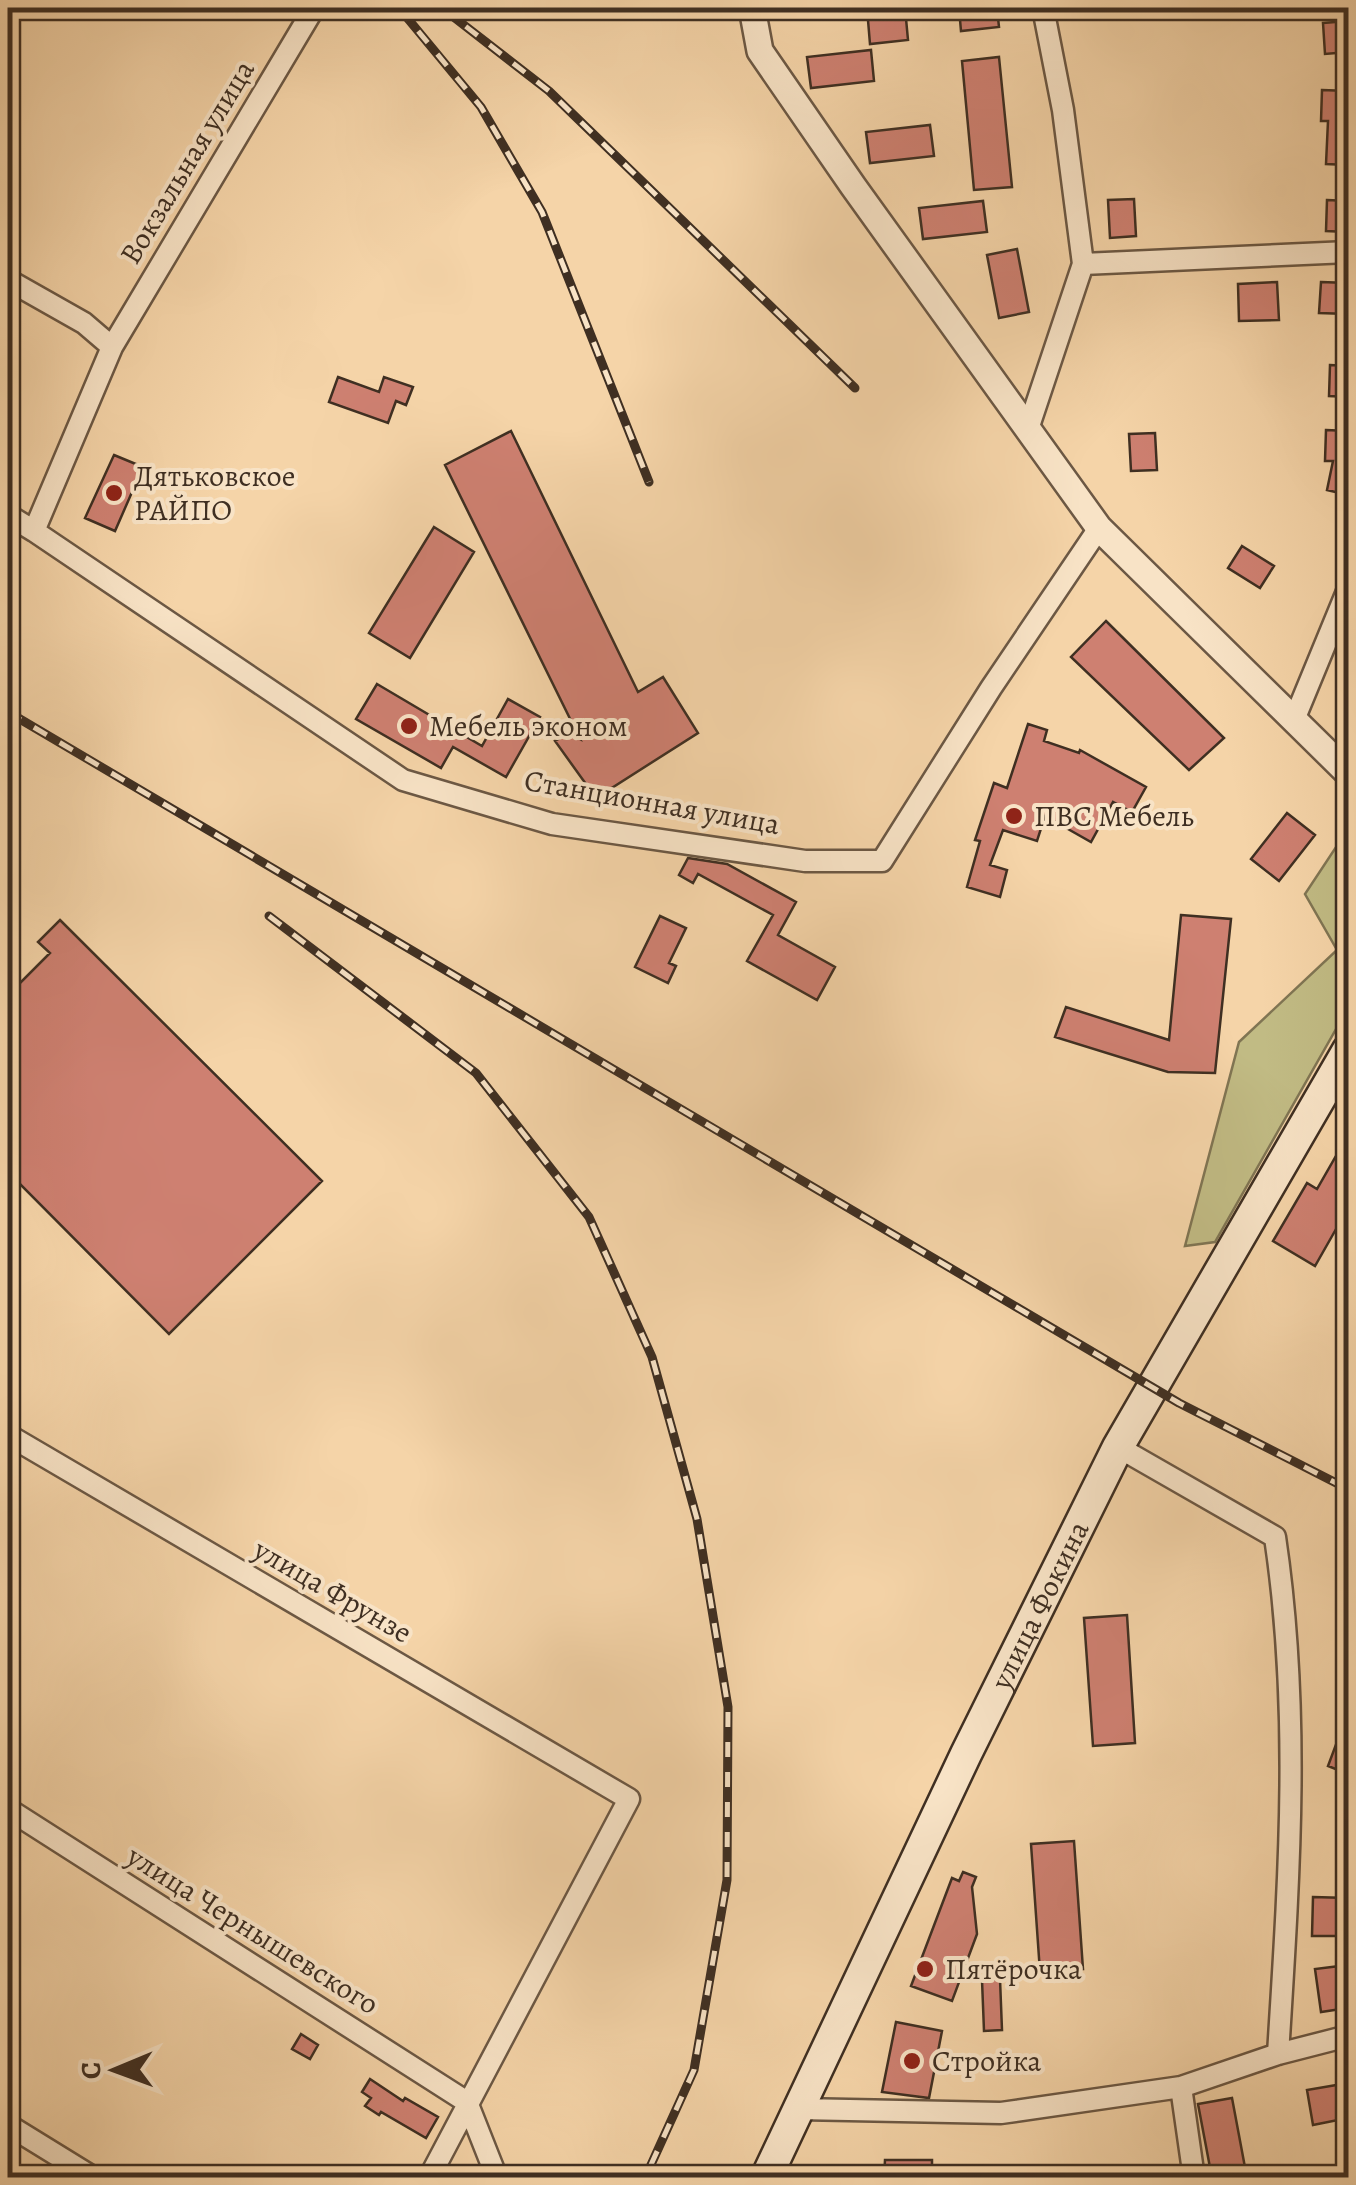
<svg xmlns="http://www.w3.org/2000/svg" width="1356" height="2185" font-family="Alegreya,serif">
  <style>
    .green { fill: #c1bb84; stroke: #807553; stroke-width: 2.5 }
    .building { fill: #ce8071; stroke: #3f2f22; stroke-width: 2.5 }
    .lines { fill: none; stroke-linecap: round; stroke-linejoin: round }
    .minor-casing { stroke: #6c5844; stroke-width: 25 }
    .tertiary-casing { stroke: #6c5844; stroke-width: 30 }
    .secondary-casing { stroke: #3f2f22; stroke-width: 35 }
    .minor { stroke: #f8e3c6; stroke-width: 20 }
    .tertiary { stroke: #f8e3c6; stroke-width: 25 }
    .secondary { stroke: #f8e3c6; stroke-width: 30 }
    .rail-casing { stroke: #3f2f22; stroke-width: 9 }
    .rail { stroke: #f8e3c6; stroke-width: 5; stroke-dasharray: 15; stroke-linecap: butt }
    .poi-dot { fill: #8f2418; stroke: #f8e3c6; stroke-width: 4 }
    .labels { text-anchor: middle; dominant-baseline: central; stroke-width: 8; stroke-linejoin: round; paint-order: stroke }
    .street-label { font-size: 30px; fill: #3f2f22; stroke: #f8e3c6 }
    .poi-label { font-size: 30px; fill: #3f2f22; stroke: #f8e3c6; text-anchor: start }
  </style>
  <rect width="100%" height="100%" fill="#f5d4a8"/>
  <filter id="stains"><feTurbulence type="fractalNoise" baseFrequency=".002" numOctaves="4"/><feColorMatrix values="0 0 0 0 .2 0 0 0 0 .09 0 0 0 0 .02 0 0 0 .5 -.17"/></filter>
  <radialGradient id="worn" r=".72"><stop offset=".6" stop-color="#630" stop-opacity="0"/><stop offset="1" stop-color="#630" stop-opacity=".3"/></radialGradient>
  <path class="green" d="M1342,838L1348,843V1008L1215,1242L1185,1246L1239,1042L1337,950L1305,894Z"/>
  <path class="building" d="M867,8H905L908,40L870,44Z
    M959,8H997L999,27L961,31Z
    M1348,21V52L1325,54L1323,23Z
    M871,50L874,81L811,88L807,57Z
    M999,57L1012,187L974,190L962,61Z
    M1322,90L1348,91V165L1326,164L1328,121H1321Z
    M930,125L934,156L870,163L866,132Z
    M1134,199L1136,236L1110,238L1108,200Z
    M1327,200L1348,201V232L1326,231Z
    M983,201L987,232L923,239L919,208Z
    M1017,249L1029,312L999,318L987,255Z
    M1277,282L1279,320L1239,321L1238,284Z
    M1321,282L1348,283V314L1319,313Z
    M1330,365L1348,366V397L1329,396Z
    M338,377L379,392L384,377L413,387L406,405L396,401L388,423L329,402Z
    M1326,430L1348,431V495L1327,490L1333,461H1325Z
    M511,431L638,692L663,677L698,733L596,798L555,741L569,733L580,739L445,465Z
    M1155,433L1157,470L1131,471L1129,434Z
    M114,455L143,467L115,531L85,518Z
    M434,527L474,552L410,658L369,633Z
    M1242,546L1274,566L1260,588L1228,568Z
    M1106,621L1224,738L1189,770L1071,657Z
    M377,684L482,746L508,699L540,717L506,777L453,747L441,768L356,719Z
    M1028,724L1047,730L1044,741L1079,753L1080,750L1146,787L1132,812L1113,802L1091,842L1045,816L1037,841L1003,830L990,865L1007,870L1000,897L967,887L980,841L975,840L994,783L1007,788Z
    M1287,813L1315,835L1279,881L1251,859Z
    M688,858L727,864L796,902L778,935L835,967L817,1000L747,961L773,915L698,874L693,883L679,875Z
    M1181,915L1231,919L1215,1073L1168,1072L1055,1037L1066,1007L1169,1040Z
    M660,916L686,928L669,963L676,966L668,983L635,967Z
    M60,920L322,1181L169,1334L8,1172V995L50,953L38,942Z
    M1348,1135V1208L1315,1266L1273,1241L1307,1183L1317,1189Z
    M1127,1615L1135,1743L1093,1746L1084,1618Z
    M1347,1715H1348V1774L1328,1766Z
    M1074,1841L1083,1969L1040,1972L1031,1844Z
    M963,1872L976,1877L972,1887L977,1934L952,2001L911,1986L952,1878L959,1881Z
    M1313,1897L1348,1898L1347,1936H1312Z
    M1348,1965V2008L1321,2012L1315,1969Z
    M1000,1979L1002,2030L984,2031L982,1980Z
    M896,2022L942,2031L929,2098L882,2092Z
    M301,2034L318,2045L310,2059L292,2049Z
    M370,2079L403,2101L405,2098L438,2117L426,2138L381,2112L379,2115L365,2106L371,2098L362,2092Z
    M1348,2083V2118L1313,2125L1307,2090Z
    M1232,2098L1247,2178H1212L1198,2104Z
    M885,2160H932V2178H884Z"/>
  <g class="lines">
    <g class="minor-casing">
      <path id="minor" d="M1083,264L1348,252
        M8,280L84,323L112,347
        M1028,429L1083,264L1063,110L1043,8
        M8,515L34,531L112,347L314,8
        M34,531L403,780L552,824L805,861H882L991,688L1099,528
        M1294,720L1348,589
        M8,1435L629,1799L429,2178
        M1118,1447L1275,1537C1301,1711 1289,1879 1278,2054
        M8,1809L467,2102L497,2178
        M1181,2087L1194,2178
        M798,2109L1001,2113L1181,2087L1278,2054L1348,2036
        M8,2125L94,2178"/>
    </g>
    <g class="tertiary-casing">
      <path id="tertiary" d="M752,8L760,51L853,186L1099,528L1348,773"/>
    </g>
    <g class="secondary-casing">
      <g id="secondary">
        <path id="s1" d="M766,2178L966,1754L1118,1447L1348,1050"/>
      </g>
    </g>
    <use href="#minor" class="minor"/>
    <use href="#tertiary" class="tertiary"/>
    <use href="#secondary" class="secondary"/>
    <g class="rail-casing">
      <path id="rail" d="M399,8L481,107L542,212L649,482
        M442,8L549,91L855,388
        M8,712L1179,1403L1348,1489
        M269,916L476,1073L589,1217L652,1357L697,1519L728,1707L727,1880L694,2070L645,2178"/>
    </g>
    <use href="#rail" class="rail"/>
  </g>
  <g class="poi-dot">
    <circle cx="114" cy="493" r="10"/>
    <circle cx="409" cy="726" r="10"/>
    <circle cx="1014" cy="816" r="10"/>
    <circle cx="925" cy="1969" r="10"/>
    <circle cx="912" cy="2061" r="10"/>
  </g>
  <g class="labels">
    <g class="street-label">
      <text transform="translate(187 162) rotate(-59)">Вокзальная улица</text>
      <text transform="translate(652 802) rotate(10)">Станционная улица</text>
      <text transform="translate(333 1591) rotate(30)">улица Фрунзе</text>
      <text stroke="none"><textPath href="#s1" startOffset="635">улица Фокина</textPath></text>
      <text transform="translate(253 1930) rotate(32)">улица Чернышевского</text>
    </g>
    <g class="poi-label">
      <text x="134" y="476">Дятьковское<tspan x="134" dy="34">РАЙПО</tspan></text>
      <text x="429" y="726">Мебель эконом</text>
      <text x="1034" y="816">ПВС Мебель</text>
      <text x="945" y="1969">Пятёрочка</text>
      <text x="932" y="2061">Стройка</text>
    </g>
  </g>
  <rect width="1356" height="2185" fill="none" stroke="#f5d4a8" stroke-width="40"/>
  <rect x="10" y="10" width="1336" height="2165" fill="none" stroke="#3f2f22" stroke-width="5"/>
  <rect x="20" y="20" width="1316" height="2145" fill="none" stroke="#3f2f22" stroke-width="2.5"/>
  <g transform="translate(115 2070) rotate(269)" stroke="#f8e3c6" stroke-width="8" paint-order="stroke">
  <path d="M0-8L18 38L0 25L-18 38Z" fill="#3f2f22"/>
  <text y="-15" font-size="28" font-weight="bold" text-anchor="middle" fill="#3f2f22">С</text>
  </g>
  <rect width="100%" height="100%" filter="url(#stains)"/>
  <rect width="100%" height="100%" fill="url(#worn)"/>
</svg>
